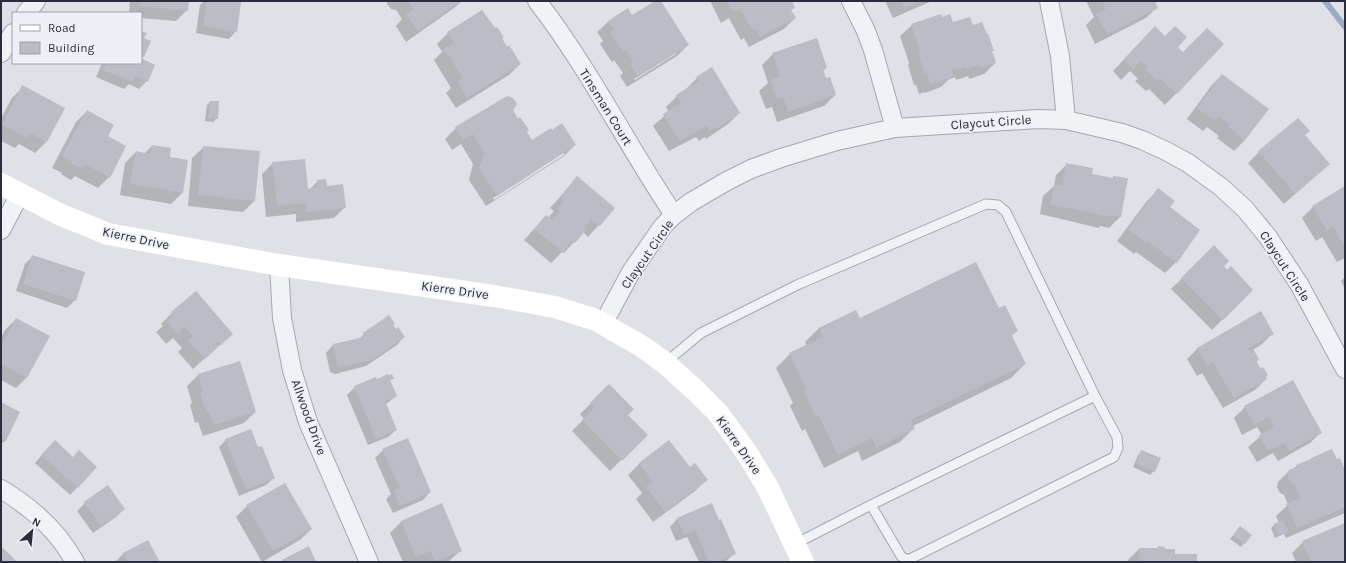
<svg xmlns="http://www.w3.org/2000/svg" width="1346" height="563" font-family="Karla,sans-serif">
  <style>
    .shadow { fill: #0003; fill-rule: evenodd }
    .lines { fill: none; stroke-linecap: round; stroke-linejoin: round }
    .stream { stroke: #9daac4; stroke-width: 6 }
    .building { fill: #babcc6 }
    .lane-casing { stroke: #a5a7b1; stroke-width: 11 }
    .street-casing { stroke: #a5a7b1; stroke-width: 20 }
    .lane { stroke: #f1f2f6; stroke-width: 9 }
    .street { stroke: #f1f2f6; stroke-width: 18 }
    .secondary { stroke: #fff; stroke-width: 22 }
    .labels { text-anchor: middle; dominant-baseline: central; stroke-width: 3.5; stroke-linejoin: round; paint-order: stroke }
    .street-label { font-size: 13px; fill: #292d3d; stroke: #eef0f5 }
  </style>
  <rect width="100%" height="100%" fill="#dfe1e7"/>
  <path class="shadow" d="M130,1H188L187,10L176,21L141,18V13H129Z
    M204,1H231L240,2L236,31L229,39L196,33L200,5Z
    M387,1H462L454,8L406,42L396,26L402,19L396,10L391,9L387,4Z
    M657,1H660L688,45L677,56L627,87L620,76L623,73L614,60L612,62L600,44L603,41L597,32L608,22L628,9L632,17ZM676,52V54L635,80L634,79Z
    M710,1H790L794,7L790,11L795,18L784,29L749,47L744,38L741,40L729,18L721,23Z
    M885,1H932L893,18Z
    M1086,1H1154L1157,7L1146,18L1095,44L1086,25L1094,17Z
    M482,11L507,48L520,64L509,75L456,108L446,93L451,88L434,60L442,52L437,44L448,33Z
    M941,19L952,23L972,26L993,50L991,52L995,63L984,74L969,79L968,76L956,80L955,77L948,80L941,87L925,93V92L919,94L916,85H914L908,65L909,63L900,36L912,25Z
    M1144,39L1177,47L1183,53L1223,44L1165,105L1149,89L1146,91L1135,81L1138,79L1130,71L1121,80L1113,71Z
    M773,54L826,68L822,72L835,95L824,106L777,122L772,107L766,109L759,91L768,83L762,65Z
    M141,60L147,81L139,89L129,84L124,89L96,77L102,63H141Z
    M1222,75L1245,140L1234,151L1217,138L1219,136L1207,127L1203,131L1187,119L1211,86Z
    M697,78L739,113L728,124L706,139L705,137L699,141L696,137L669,151L653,126L669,112L666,107L677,96L687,90L686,89Z
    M23,87L64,108L46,142L35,153L19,144L15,148L1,141V118L12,98Z
    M210,102L217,118L213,122L205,121L207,105Z
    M512,110L532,142L575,145L564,156L486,206L469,180L473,164L461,144L452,150L445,139L456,128ZM564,152V155L494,200L493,198Z
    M87,111L107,137L109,177L98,188L75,176L71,180L61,174L62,173L52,168L76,122Z
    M1304,135L1329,164L1284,204L1248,163L1259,152Z
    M152,146L169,158L187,161L182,193L171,204L120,195L125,163L136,152L144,154Z
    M204,147L254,201L243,212L188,206L192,158Z
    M273,163L307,190L310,189L318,181L326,187L345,207L334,218L296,222V214L266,217L262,174Z
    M1067,164L1091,175L1111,179L1114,177L1127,179L1120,217L1109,228L1100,226L1099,228L1040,214L1043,196L1054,186L1056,175Z
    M577,178L614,208L588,237L583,232L564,253L562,252L551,263L524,240L546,216L548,218L554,211L550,208Z
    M1345,187V258L1337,262L1322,237L1316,241L1302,218L1313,207Z
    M1158,190L1168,208L1176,262L1165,273L1136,252L1134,254L1117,241L1147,201Z
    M1214,247L1222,266L1252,290L1212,330L1171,289Z
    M33,256L75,300L67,308L16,291L25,264Z
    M1345,277V289L1341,281Z
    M998,309L1017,331L1011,336L1025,364L1011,378L913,426L914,428L900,442L862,461L858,451L824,468L805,429L802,431L790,406L793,403L776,368L790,354L807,346L805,342L819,328L855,311L859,319Z
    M172,313L232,334L193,369L178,352L182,348L173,338L166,344L156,332L163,326L161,324Z
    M16,319L27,377L16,388L1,380V338L5,330Z
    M392,326L404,337L397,345L366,366L335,374L330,372L326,353L333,345L358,340L364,334Z
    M1273,333L1262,344L1253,350L1258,359L1256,362L1266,379L1255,390L1223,408L1202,373L1197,376L1187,359L1198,348Z
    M240,362L255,412L244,423L203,436L198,422L195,423L190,405L192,403L187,386L198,375Z
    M393,378L390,381L396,396L385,405L396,430L388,437L368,445L347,395L355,387L376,380Z
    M1292,381L1321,432L1310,443L1278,461L1273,453L1257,462L1248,447L1262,435L1257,427L1242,435L1234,418L1245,407Z
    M609,386L626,415L646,435L610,471L572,431L584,419L580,414Z
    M1,404L19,413L5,441L1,444Z
    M226,440L258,448L274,478L266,485L239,496L219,447Z
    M669,442L689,468L706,480L695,491L653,522L636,499L642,493L628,475L639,464Z
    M47,449L73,458L96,467L70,495L35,463Z
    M383,450L430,492L423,500L393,513L386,499L391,494L375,458Z
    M1142,451L1154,471L1150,475L1133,467L1138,455Z
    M1336,460L1345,472V513L1286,538L1284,534L1275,538L1271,528L1275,524L1279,523L1276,516L1288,505L1284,495L1280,493L1277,487L1278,482L1289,471L1297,466Z
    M108,487L124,509L116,517L93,533L77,511L85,503Z
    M711,504L734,554L725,562H699L687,537L676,541L670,527L677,519Z
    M441,505L461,550L448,562H403L390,533L401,522Z
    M247,506L311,529L300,540L262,562L236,517Z
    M1345,524V562H1296L1292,553L1303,542Z
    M1240,527L1250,535L1241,547L1230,539Z
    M1139,549H1157L1196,562H1128V560Z
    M124,553L159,562H117L116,561Z"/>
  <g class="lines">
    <path class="stream" d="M1325,1L1345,27"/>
  </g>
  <path class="building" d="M140,1H189L188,11L139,6Z
    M207,1L241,2L237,32L203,26Z
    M408,1H461L418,31L406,14L414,9Z
    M655,1H661L689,45L638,77L630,64L633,62L626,50L623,52L610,32L614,30L608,21L628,8L632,15Z
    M727,1H792L795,8L791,10L796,18L760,37L755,28L752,30L740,8L733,12Z
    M901,1H920L904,8Z
    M1102,1H1155L1158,8L1107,34L1096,14L1106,9Z
    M482,10L495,28L497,27L504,37L502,38L507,47L509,45L521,64L467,98L457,81L463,78L444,49L454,43L447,32Z
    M941,14L942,17L950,14L953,22L970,17L973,25L982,22L987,34L988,33L994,51H992L996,63L980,68L979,65L967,69L966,67L957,70L956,69L952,70L954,76L936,83V82L930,84L927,74L925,75L918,53L920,52L911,24Z
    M1155,26L1165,36L1175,26L1187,37L1178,47L1183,52L1207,28L1224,44L1177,94L1160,79L1158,81L1146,70L1148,67L1141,61L1133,69L1123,60Z
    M141,31L147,33L144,38L151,41L144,57L141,56Z
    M817,38L827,68L823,70L826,78L830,77L836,95L788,112L783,97L777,99L770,80L780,76L772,53Z
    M141,58L155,65L148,82L135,76L132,82L103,70L106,63H141Z
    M712,67L740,113L717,129L716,127L710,131L707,126L680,141L663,114L681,103L676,95L699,81L696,77Z
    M1222,74L1269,109L1245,140L1228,127L1229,124L1218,116L1215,121L1197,108Z
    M22,85L65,108L47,142L30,133L27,138L2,125Z
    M507,96L513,98L517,104L513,110L518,119L520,117L529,130L527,132L532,140L551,128L552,130L562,123L576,145L497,196L479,168L484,153L473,134L463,140L455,127Z
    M210,101H219L218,119L208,118Z
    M87,110L114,125L108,136L126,146L110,178L85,164L83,169L71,163L72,162L62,156Z
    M1298,118L1310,131L1305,135L1330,164L1295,194L1258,151Z
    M152,145L171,148L170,157L188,160L183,193L130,184L136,151L150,154Z
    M203,146L260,151L255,201L198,195Z
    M305,159L308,189L318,187L317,180L326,179L327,186L343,184L346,208L307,212L306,203L277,206L272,162Z
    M1066,163L1093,168L1092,174L1113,178V176L1128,178L1121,217L1111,215V217L1050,204L1054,184L1062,185Z
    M577,176L615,208L600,226L591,219L585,227L587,229L575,243L572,241L563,252L534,229L546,215L553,220L560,211L557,209L564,200L560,197Z
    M1345,186V247L1333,227L1327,231L1312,206Z
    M1158,188L1175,201L1170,207L1200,230L1177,263L1147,241L1146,243L1128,229Z
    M1214,245L1229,261L1224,266L1227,270L1231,266L1253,290L1223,320L1181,278Z
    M32,255L85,272L76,301L23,284Z
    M976,262L999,308L1005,305L1018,331L1011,334L1026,364L911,420L915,429L876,448L872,438L838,455L819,416L816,417L804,391L807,390L789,353L823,337L819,328L856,310L860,318Z
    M196,291L233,334L221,345L218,342L216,344L219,346L205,359L188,341L193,337L185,327L178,334L166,321L173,315L171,312Z
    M1261,311L1274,334L1248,348L1250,351L1253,348L1259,360L1256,361L1261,369L1263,367L1268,375L1266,376L1267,379L1234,398L1213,363L1208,366L1197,348Z
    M389,315L395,324L393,325L396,329L398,327L405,337L374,359L343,367L337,365L333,344L360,338L364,335L363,333Z
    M16,318L50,336L27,378L1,364V343L2,344Z
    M240,361L256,412L214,425L209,411L206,412L200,393L203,392L198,374Z
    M388,374L389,375L392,374L394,379L390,380L397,396L385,401L397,430L376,439L354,386L376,377L377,379Z
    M1293,380L1322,433L1289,451L1284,443L1268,451L1259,435L1274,427L1268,417L1254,425L1244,406Z
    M609,384L634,409L628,415L648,435L622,461L582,420L595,407L590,403Z
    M1,402L20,412L6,441L1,439Z
    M251,429L258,447L262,446L275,478L246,490L225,439Z
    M408,438L431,492L400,506L393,490L400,488L382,449Z
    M55,440L73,457L79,450L97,467L78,488L41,455Z
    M669,440L690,467L695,463L708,480L665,512L646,487L653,482L639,463Z
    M1332,449L1337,459L1340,458L1345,470V507L1297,528L1286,504L1301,498L1294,484L1291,483L1287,475L1289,470L1297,467L1296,465L1311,459V458Z
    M1141,450L1161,458L1155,472L1136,464Z
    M285,483L312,529L273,551L246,505Z
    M108,485L125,509L101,526L84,502Z
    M442,503L462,551L435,562L431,551L416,557L401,521Z
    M712,503L719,520L721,519L736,554L717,562H709L695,530L684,535L677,518Z
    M1283,520L1288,532L1278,535L1274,524Z
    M1345,523V562H1311L1302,541Z
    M1240,526L1252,535L1245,544L1233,535Z
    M148,540L160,562H128L123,553Z
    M1,546L17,562H1Z
    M309,546L316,562H283L282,560Z
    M1159,546L1164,547L1166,549H1175V554H1197V562H1139V548H1157Z"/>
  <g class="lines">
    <g class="lane-casing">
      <path id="lane" d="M665,363L701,333L797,285L986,204L998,205L1006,212L1095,396L871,505L795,544
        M871,505L901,556L905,559H910L1114,457L1118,448L1117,437L1095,396"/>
    </g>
    <g class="street-casing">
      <path id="street" d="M537,1C589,68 627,145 674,215
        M851,1L866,31L873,50L895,128
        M1049,1L1060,56L1066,120
        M26,13L36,1
        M1,53L13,33
        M1,230L20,194
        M279,265L282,318L292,370L308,422L369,562
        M603,324L631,272L663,226L674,215L691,202L727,181L751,169L781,158L837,141L895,128L1038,119L1066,120L1122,133L1142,140L1166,151L1188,163L1221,187L1245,209L1268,237L1299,284L1345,369
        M1,489C31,507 58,531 75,562"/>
    </g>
    <use href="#lane" class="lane"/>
    <use href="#street" class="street"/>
    <path class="secondary" d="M1,184L59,214L108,234L279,265L494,296L555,307L596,320L643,347L665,363L696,391L718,413L747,453L768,488L803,562"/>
  </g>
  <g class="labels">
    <g class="street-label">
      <text transform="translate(606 107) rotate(58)">Tinsman Court</text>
      <text transform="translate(991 122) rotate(-4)">Claycut Circle</text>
      <text transform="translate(136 238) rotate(12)">Kierre Drive</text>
      <text transform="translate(647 254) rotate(-55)">Claycut Circle</text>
      <text transform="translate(1285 266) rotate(57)">Claycut Circle</text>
      <text transform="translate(455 290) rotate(8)">Kierre Drive</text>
      <text transform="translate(309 417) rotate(70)">Allwood Drive</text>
      <text transform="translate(739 445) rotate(55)">Kierre Drive</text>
    </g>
  </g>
  <rect width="1346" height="563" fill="none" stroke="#292d3d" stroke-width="4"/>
  <rect x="12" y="12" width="130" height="52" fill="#eef0f5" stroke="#9fa2ab"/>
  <rect x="20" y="25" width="20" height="6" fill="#ffffff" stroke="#9fa2ab"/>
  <text x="48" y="32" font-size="12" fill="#292d3d">Road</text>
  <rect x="20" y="42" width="20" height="12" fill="#babcc6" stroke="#9fa2ab"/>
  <text x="48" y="52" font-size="12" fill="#292d3d">Building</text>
  <g transform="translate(32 531) rotate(27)" stroke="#eef0f5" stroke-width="3" paint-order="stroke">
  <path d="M0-3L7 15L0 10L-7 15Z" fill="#292d3d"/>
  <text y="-6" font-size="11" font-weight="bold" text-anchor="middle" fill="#292d3d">N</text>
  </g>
</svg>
